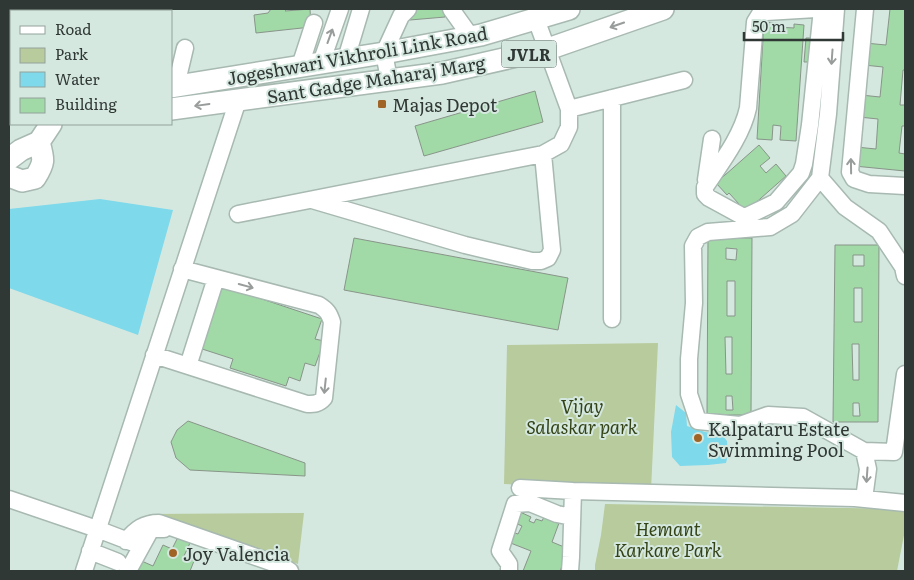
<svg xmlns="http://www.w3.org/2000/svg" width="914" height="580" font-family="Literata,serif">
  <style>
    .green { fill: #b8cb9d }
    .water { fill: #7ed9eb }
    .lines { fill: none; stroke-linecap: round; stroke-linejoin: round }
    .stream { stroke: #7ed9eb; stroke-width: 4 }
    .building { fill: #a1d9a7; stroke: #889589; fill-rule: evenodd }
    .minor-casing { stroke: #a7b9b1; stroke-width: 19 }
    .major-casing { stroke: #a7b9b1; stroke-width: 24 }
    .minor { stroke: #fff; stroke-width: 16 }
    .major { stroke: #fff; stroke-width: 21 }
    .oneway { stroke: #989c9a }
    .poi-dot { fill: #a06427; stroke: #d5e8e0; stroke-width: 2 }
    .labels { text-anchor: middle; dominant-baseline: central; stroke-width: 4; stroke-linejoin: round; paint-order: stroke }
    .shield { fill: #d5e8e0; stroke: #626d68; stroke-width: 1 }
    .shield-label { font-size: 16px; font-weight: bold; fill: #303835 }
    .street-label { font-size: 18px; fill: #303835; stroke: #d5e8e0 }
    .poi-label { font-size: 18px; fill: #303835; stroke: #d5e8e0; text-anchor: start }
    .park-label { font-size: 18px; font-style: italic; fill: #334315; stroke: #d5e8e0 }
  </style>
  <rect width="100%" height="100%" fill="#d5e8e0"/>
  <path class="green" d="M658,343L651,490L504,484L507,345Z
    M605,504L905,509V530L897,571H595V565L601,535Z
    M304,513L298,564L148,514Z"/>
  <path class="water" d="M100,199L173,210L138,335L9,288V209Z
    M676,405L686,413L687,426L705,432L722,435L727,441L728,455L726,463L708,465L680,466L672,457L671,432Z"/>
  <g class="lines">
    <path class="stream" d="M23,11L24,9
      M10,37L11,34"/>
  </g>
  <path class="building" d="M271,9H287L285,11L310,9L311,27L256,33L254,15L268,13Z
    M409,9H444L445,17L410,20Z
    M887,9H905V70H903L900,105H905V126H902L899,153L905,154V171L854,166L856,147L876,149L878,119L859,117L861,95L880,97L883,67L864,65L865,43L886,45L890,9Z
    M764,22L778,23V27L794,28V24L804,25L796,141L780,140L781,126L773,125L772,140L757,139Z
    M806,38H813L811,62H804Z
    M535,91L543,122L424,156L415,126Z
    M759,145L770,158L760,166L766,173L776,164L786,176L743,214L737,206L739,204L729,193L727,195L716,183Z
    M354,238L568,278L558,330L344,290Z
    M708,238H752L751,415H707ZM726,248L737,249L736,260L726,259ZM727,281H735V316H727ZM725,337H732V374H726ZM726,396H732L733,410H726Z
    M835,245H879L878,422H833ZM853,255H864V266H853ZM854,288H862V322H854ZM852,344H859V380H853ZM853,403H859L860,416H853Z
    M217,284L322,319L315,339L324,341L315,366L305,363L300,381L289,377L286,386L230,368L233,359L196,347Z
    M188,421L305,463V476L190,470L176,458L171,442L177,430Z
    M520,512L531,517L529,521L534,523L536,519L542,521L544,517L559,523L552,542L569,549L560,571H523L531,551L508,542L512,532L518,534L522,526L515,523Z
    M178,537L190,543L184,556L194,561L190,571H131L137,559L153,566L163,545L172,549Z"/>
  <g class="lines">
    <g class="minor-casing">
      <path id="minor" d="M451,9L471,37
        M816,9L766,12L760,14L755,22L748,108C742,136 721,163 705,187V194L709,198L742,216H747L776,202L801,173L804,164L810,125L822,9
        M836,9L828,114L820,178L792,214L770,227L708,232L698,237L693,246L694,303L689,359V394L698,421L740,425L768,415L803,417L864,451L894,452L905,374
        M865,9L850,172L854,179L869,184L905,186
        M346,59L361,9
        M9,62H11
        M321,63L340,9
        M300,66L314,23
        M389,79L384,53L401,16L408,9
        M176,86L185,48
        M569,109L684,80
        M820,178L845,207L879,231L903,267L905,276
        M706,180L712,139
        M312,200L465,245L532,261H541L548,258L552,250L543,154
        M238,214L543,154L561,144L569,127V109L536,19
        M612,319V98
        M154,355L307,404C314,404 319,404 324,398L332,322C329,313 327,310 319,305L182,269
        M188,366L216,278
        M864,451L868,469L864,499
        M520,488L573,491L855,498L905,503
        M9,499L97,529L131,542
        M126,541C136,529 144,523 159,523L282,566L290,571
        M90,551L118,562
        M84,571L238,100
        M128,571L150,531L153,529H164
        M509,571V564L500,551L515,504L530,503L557,514L572,517
        M570,571L571,557L573,491"/>
    </g>
    <g class="major-casing">
      <path id="major" d="M9,85H11
        M171,87L384,53L481,35L569,9
        M171,109L442,73L548,49L663,9
        M9,110L11,111
        M39,142L51,124
        M9,159L21,150L39,142
        M9,176L22,181L35,178C45,162 44,160 39,142"/>
    </g>
    <use href="#minor" class="minor"/>
    <use href="#major" class="major"/>
  </g>
  <defs><path id="oneway-shaft" d="M-6 0H5M1.5-3L5.5 0L1.5 3" fill="none" stroke-width="1.6" stroke-linecap="round" stroke-linejoin="round" transform="scale(1.25)"/></defs>
  <g class="oneway">
    <use href="#oneway-shaft" transform="translate(617 25) rotate(161)"/>
    <use href="#oneway-shaft" transform="translate(330 36) rotate(-70)"/>
    <use href="#oneway-shaft" transform="translate(832 57) rotate(94)"/>
    <use href="#oneway-shaft" transform="translate(202 105) rotate(172)"/>
    <use href="#oneway-shaft" transform="translate(851 166) rotate(-91)"/>
    <use href="#oneway-shaft" transform="translate(246 286) rotate(15)"/>
    <use href="#oneway-shaft" transform="translate(325 386) rotate(96)"/>
    <use href="#oneway-shaft" transform="translate(867 475) rotate(94)"/>
  </g>
  <g class="poi-dot">
    <rect x="377" y="99" width="10" height="10" rx="2.5"/>
    <circle cx="698" cy="438" r="5"/>
    <circle cx="173" cy="553" r="5"/>
  </g>
  <g class="labels">
    <rect class="shield" x="501.5" y="40.5" width="55" height="27" rx="4"/>
    <g class="shield-label">
      <text x="529" y="54">JVLR</text>
    </g>
    <g class="street-label">
      <text transform="translate(357 55) rotate(-10)">Jogeshwari Vikhroli Link Road</text>
      <text transform="translate(376 79) rotate(-9)">Sant Gadge Maharaj Marg</text>
    </g>
    <g class="poi-label">
      <text x="392" y="104">Majas Depot</text>
      <text x="708" y="428">Kalpataru Estate<tspan x="708" dy="21">Swimming Pool</tspan></text>
      <text x="183" y="553">Joy Valencia</text>
    </g>
    <g class="park-label">
      <text x="582" y="405">Vijay<tspan x="582" dy="21">Salaskar park</tspan></text>
      <text x="668" y="528">Hemant<tspan x="668" dy="21">Karkare Park</tspan></text>
    </g>
  </g>
  <rect width="914" height="580" fill="none" stroke="#303835" stroke-width="20"/>
  <rect x="10" y="10" width="162" height="115" fill="#d5e8e0" stroke="#93a29c"/>
  <rect x="20" y="26" width="25" height="8" fill="#ffffff" stroke="#93a29c"/>
  <text x="55" y="35" font-size="15" fill="#303835">Road</text>
  <rect x="20" y="48" width="25" height="15" fill="#b8cb9d" stroke="#93a29c"/>
  <text x="55" y="60" font-size="15" fill="#303835">Park</text>
  <rect x="20" y="72" width="25" height="15" fill="#7ed9eb" stroke="#93a29c"/>
  <text x="55" y="85" font-size="15" fill="#303835">Water</text>
  <rect x="20" y="98" width="25" height="15" fill="#a1d9a7" stroke="#93a29c"/>
  <text x="55" y="110" font-size="15" fill="#303835">Building</text>
  <path d="M744 32v8h99v-8" fill="none" stroke="#303835" stroke-width="2.5"/>
  <text x="752" y="32" font-size="15" fill="#303835" stroke="#d5e8e0" stroke-width="4" paint-order="stroke">50 m</text>
</svg>
